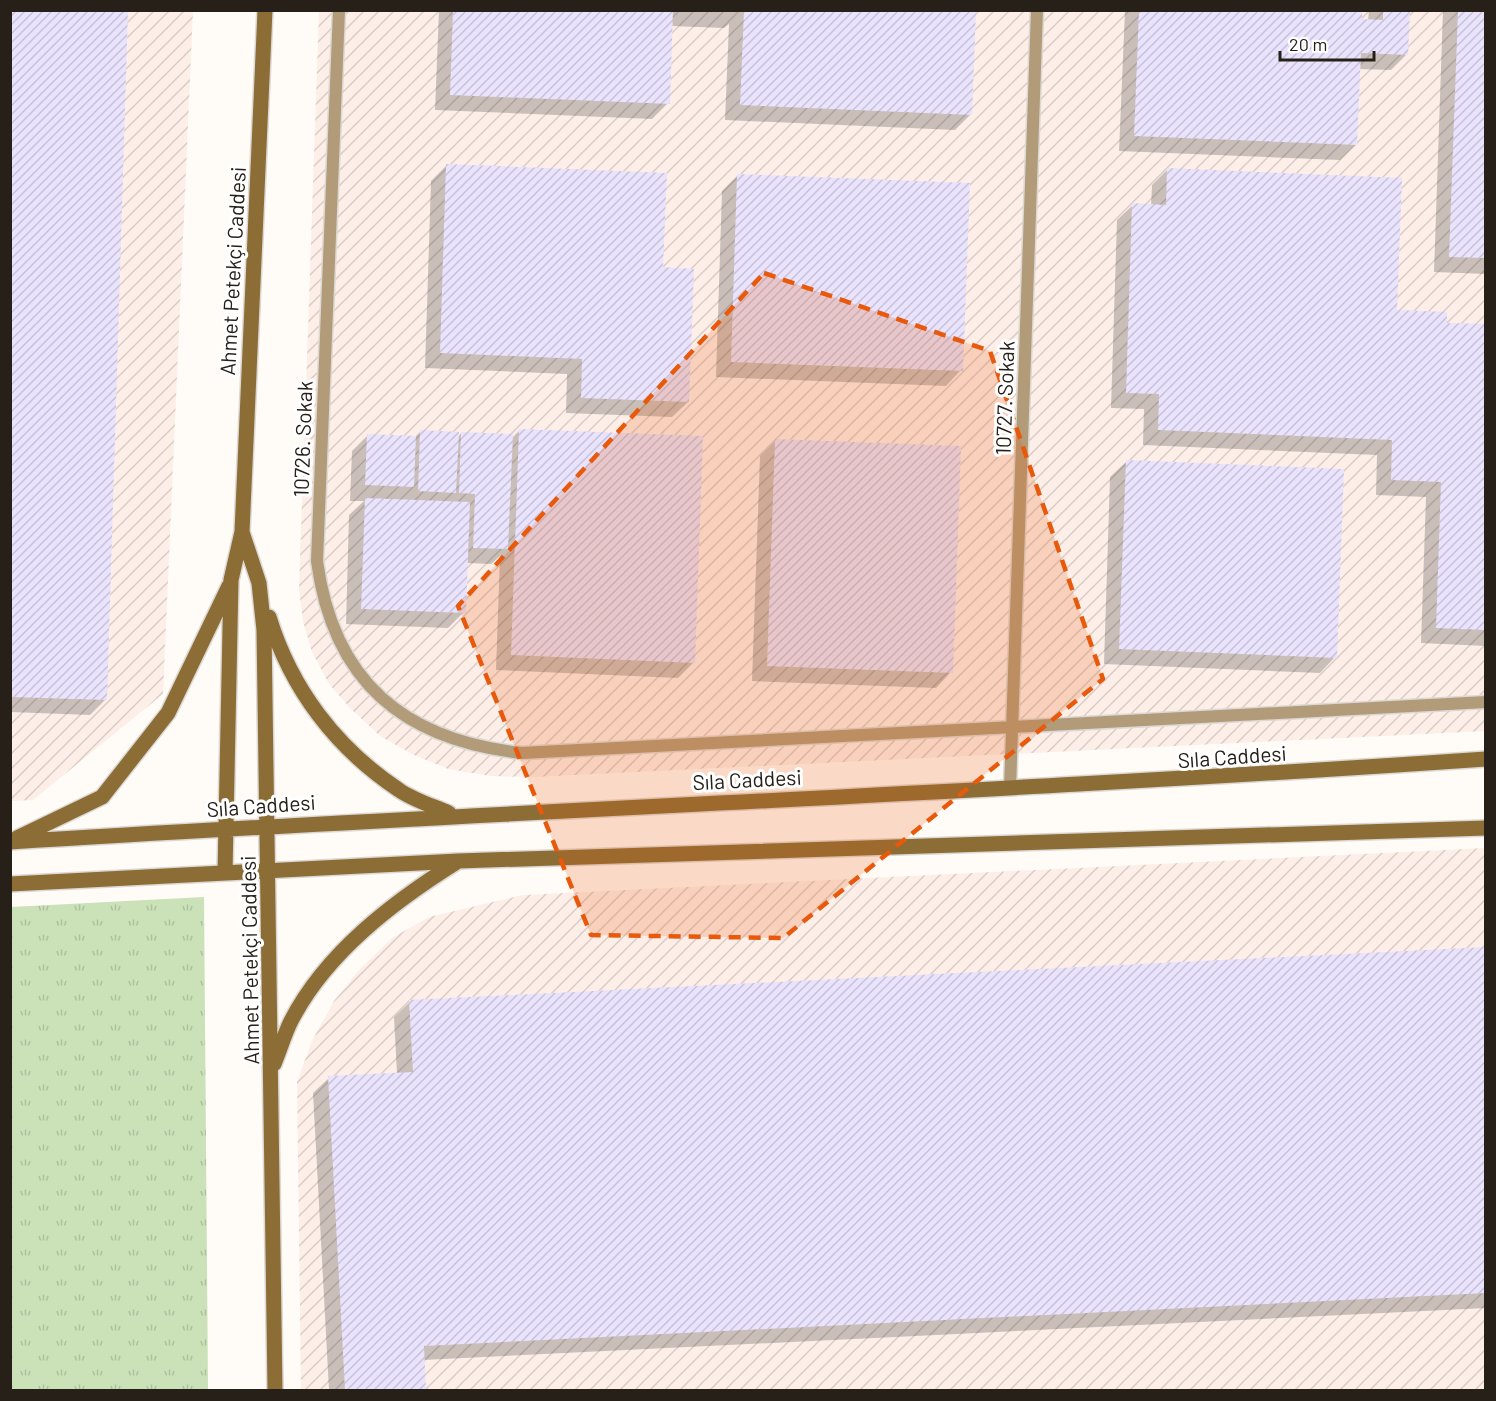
<svg xmlns="http://www.w3.org/2000/svg" width="1496" height="1401" font-family="Barlow,sans-serif">
  <style>
    .industrial { fill: url(#industrial-furrows) }
    .grass { fill: url(#grass-tufts) }
    .shadow { fill: #0003 }
    .building { fill: url(#building-hatch) }
    .lines { fill: none; stroke-linecap: round; stroke-linejoin: round }
    .lane-casing { stroke: #dcd8d3; stroke-width: 15 }
    .secondary-casing { stroke: #dcd8d3; stroke-width: 18 }
    .lane { stroke: #b29b78; stroke-width: 12 }
    .secondary { stroke: #8d6d36; stroke-width: 15 }
    .marked { fill: #e8590c; fill-opacity: 0.2; stroke: #e8590c; stroke-width: 4.5; stroke-dasharray: 12 8; stroke-linejoin: round }
    .labels { text-anchor: middle; dominant-baseline: central; stroke-width: 6; stroke-linejoin: round; paint-order: stroke }
    .street-label { font-size: 21px; fill: #272019; stroke: #fff }
  </style>
  <defs>
    <pattern id="industrial-furrows" width="10" height="10" patternUnits="userSpaceOnUse" patternTransform="scale(1.5)"><rect width="10" height="10" fill="#fdeee8"/><path d="M-1 1l2-2M0 10L10 0M9 11l2-2" fill="none" stroke="#d9ccc6"/></pattern>
    <pattern id="grass-tufts" width="24" height="20" patternUnits="userSpaceOnUse" patternTransform="scale(1.5)"><rect width="24" height="20" fill="#cbe1b8"/><path d="M3 7l-1-3M5 7V3M7 7l1-3M15 17l-1-3M17 17v-4M19 17l1-3" fill="none" stroke="#aec19e"/></pattern>
    <pattern id="building-hatch" width="6" height="6" patternUnits="userSpaceOnUse" patternTransform="scale(1.5)"><rect width="6" height="6" fill="#e9e3fd"/><path d="M-1 1l2-2M0 6l6-6M5 7l2-2" fill="none" stroke="#c8c2d8"/></pattern>
  </defs>
  <rect width="100%" height="100%" fill="#fffbf7"/>
  <path class="industrial" d="M10,11H193L163,694L33,800L11,801Z
    M319,11H1485V731L533,777L491,776L448,769L414,755L380,736L351,709L329,684L312,652L303,621L299,589Z
    M1485,848V1390H301L297,1082L312,1041L334,1001L359,970L392,938L429,917L523,895Z"/>
  <path class="grass" d="M204,897L208,1390H11V907Z"/>
  <path class="shadow" d="M10,10L106,699L90,715L10,712Z
    M439,10H974L971,114L955,130L725,120L729,24L724,28L671,26L668,103L652,119L435,110Z
    M1125,10H1361L1360,21H1368L1369,10H1408L1407,54L1391,70L1358,69L1356,144L1340,160L1119,151Z
    M1443,10H1486V274L1434,272Z
    M447,165L688,402L672,417L566,413L567,374L425,368L431,181Z
    M1168,169L1395,311L1445,324L1486,326V646L1421,643L1426,497L1376,495L1377,455L1143,445L1144,409L1111,408L1117,220L1133,205L1151,206L1152,185Z
    M738,175L961,370L946,386L716,377L722,191Z
    M520,430L694,662L678,678L496,670L500,556L491,564L466,563L464,612L448,628L346,624L349,515L364,501H350L352,451L368,435L415,437L420,432L457,438L461,433L511,439Z
    M775,441L951,672L936,688L752,681L760,456Z
    M1126,462L1335,657L1320,673L1104,664L1110,477Z
    M1486,949V1308L423,1360L425,1390H329L313,1093L329,1078L397,1074L394,1017L410,1002Z"/>
  <path class="building" d="M10,10H128L107,700L10,697Z
    M453,10H673L670,104L450,95Z
    M744,10H976L972,115L740,105Z
    M1139,10H1362V19L1383,20V10H1410L1408,55L1361,53L1357,145L1134,136Z
    M1458,10H1486V258L1449,257Z
    M446,164L667,173L663,267L694,269L689,402L581,398L582,359L440,353Z
    M1167,168L1402,178L1397,310L1447,312V323L1486,324V630L1436,628L1441,482L1391,480L1392,440L1158,430L1159,394L1126,393L1132,203L1166,205Z
    M737,174L970,183L963,371L731,362Z
    M519,429L703,436L695,663L511,655Z
    M420,430L459,432L456,493L418,491Z
    M461,432L513,434L508,549L473,548L475,494L459,493Z
    M367,434L416,436L414,487L365,485Z
    M775,439L961,446L953,673L767,666Z
    M1126,460L1344,469L1337,658L1119,649Z
    M365,498L470,502L466,613L361,609Z
    M1486,947V1293L424,1346L426,1390H345L328,1076L413,1072L409,1000Z"/>
  <g class="lines">
    <g class="lane-casing">
      <path id="lane" d="M339,10L317,561C333,681 403,740 522,753L1486,702
        M1010,788L1037,10"/>
    </g>
    <g class="secondary-casing">
      <path id="secondary" d="M242,532L259,583L264,630L275,1390
        M269,617C291,689 336,748 399,790C413,800 433,806 449,813
        M17,838L102,797L168,713L229,586
        M10,842C502,811 994,793 1486,759
        M225,873L231,580L242,532L265,10
        M10,884L458,861L1486,828
        M274,1064C280,1050 284,1035 291,1021C326,953 393,902 457,862"/>
    </g>
    <use href="#lane" class="lane"/>
    <use href="#secondary" class="secondary"/>
  </g>
  <path class="marked" d="M764,273L990,351L1103,679L783,938L591,935L458,606Z"/>
  <g class="labels">
    <g class="street-label">
      <text transform="translate(232 271) rotate(-87)">Ahmet Petekçi Caddesi</text>
      <text transform="translate(1004 398) rotate(-88)">10727. Sokak</text>
      <text transform="translate(302 439) rotate(-88)">10726. Sokak</text>
      <text transform="translate(1232 756) rotate(-4)">Sıla Caddesi</text>
      <text transform="translate(747 779) rotate(-3)">Sıla Caddesi</text>
      <text transform="translate(261 805) rotate(-4)">Sıla Caddesi</text>
      <text transform="translate(249 960) rotate(-91)">Ahmet Petekçi Caddesi</text>
    </g>
  </g>
  <rect width="1496" height="1401" fill="none" stroke="#272019" stroke-width="24"/>
  <path d="M1280 51v9h94v-9" fill="none" stroke="#272019" stroke-width="3"/>
  <text x="1289" y="51" font-size="18" fill="#272019" stroke="#ffffff" stroke-width="4.5" paint-order="stroke">20 m</text>
</svg>
